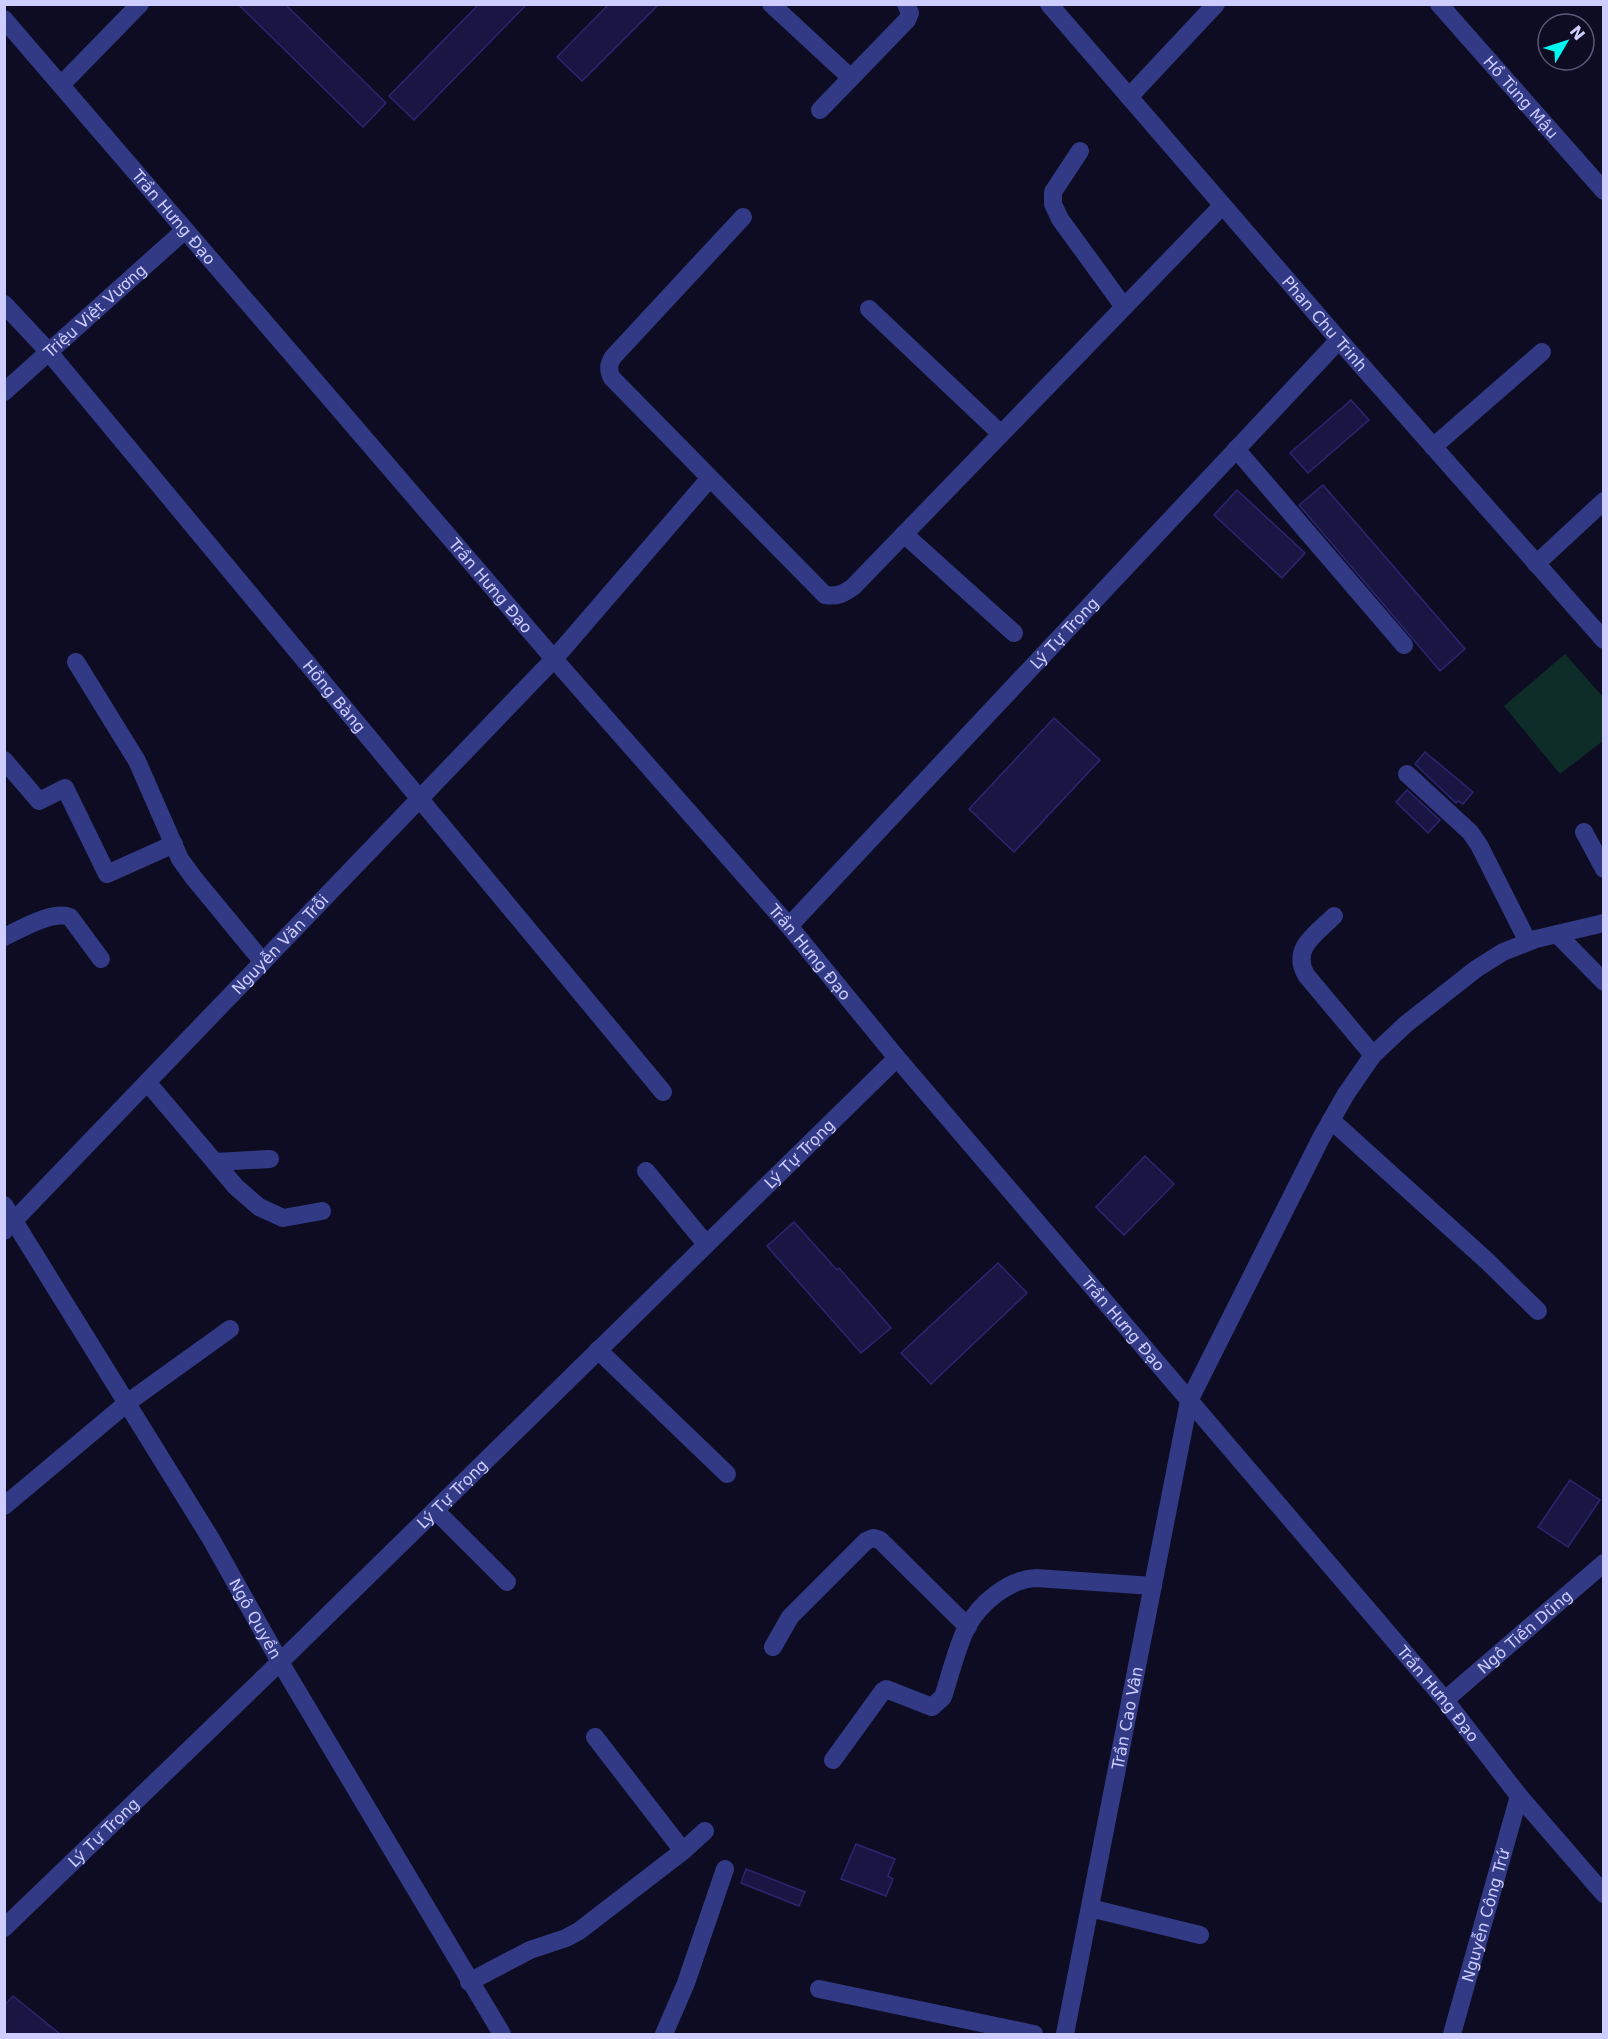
<svg xmlns="http://www.w3.org/2000/svg" width="1608" height="2039" font-family="'DejaVu Sans',sans-serif">
  <style>
    .green { fill: #0e2d28 }
    .building { fill: #1a1644; stroke: #2c2672; stroke-width: 1.5 }
    .lines { fill: none; stroke-linecap: round; stroke-linejoin: round }
    .minor { stroke: #333a85; stroke-width: 18 }
    .labels { text-anchor: middle; dominant-baseline: central; stroke-width: 4.5; stroke-linejoin: round; paint-order: stroke }
    .street-label { font-size: 16px; fill: #cdcdff; stroke: #0d0c22 }
  </style>
  <rect width="100%" height="100%" fill="#0d0c22"/>
  <path class="green" d="M1565,654L1603,697L1604,740L1560,774L1504,706Z"/>
  <path class="building" d="M238,4H285L386,103L363,127Z
    M479,4H527L414,120L389,96Z
    M609,4H659L582,81L557,57Z
    M1351,400L1369,420L1308,473L1290,453Z
    M1323,485L1465,649L1440,671L1299,505Z
    M1237,490L1305,553L1282,578L1214,515Z
    M1054,718L1100,760L1014,852L969,809Z
    M1425,752L1473,792L1463,804L1458,801L1456,803L1415,764Z
    M1407,790L1440,820L1428,833L1396,802Z
    M1145,1156L1174,1184L1124,1235L1096,1207Z
    M794,1222L837,1270L839,1268L891,1328L861,1353L767,1246Z
    M998,1263L1027,1293L931,1384L901,1353Z
    M1570,1480L1600,1500L1568,1547L1538,1527Z
    M856,1844L895,1859L888,1876L893,1879L886,1896L841,1879Z
    M746,1869L805,1892L799,1906L741,1883Z
    M13,1996L60,2034H4V2006Z"/>
  <g class="lines">
    <g class="minor">
      <path d="M771,4L851,78"/>
      <path id="s1" d="M1049,4L1339,340L1604,640"/>
      <path id="s2" d="M1439,4L1604,191"/>
      <path id="s3" d="M4,19L554,659L789,926L897,1058L1445,1700L1519,1796L1604,1894"/>
      <path d="M62,84L140,4"/>
      <path d="M1129,97L1216,4"/>
      <path d="M820,110L907,20L910,13L906,4"/>
      <path d="M1080,151L1053,192V204L1060,219L1124,307"/>
      <path d="M743,217L613,357C608,365 608,370 612,378L825,595C837,597 843,594 853,587L1222,206"/>
      <path id="s4" d="M4,304L48,351L663,1092"/>
      <path d="M869,309L1001,434"/>
      <path id="s5" d="M4,392L185,230"/>
      <path d="M1433,447L1542,352"/>
      <path d="M1236,449L1404,645"/>
      <path d="M904,534L1014,633"/>
      <path d="M1536,564L1604,501"/>
      <path d="M76,662L137,761L180,859L193,877L263,962"/>
      <path d="M4,760L39,801L65,788L107,874L174,844"/>
      <path d="M1407,774L1470,832L1479,845L1528,942"/>
      <path d="M1584,832L1604,869"/>
      <path d="M1334,916C1316,934 1291,948 1306,975L1373,1055"/>
      <path id="s6" d="M789,926L1339,340"/>
      <path d="M1557,934L1604,982"/>
      <path d="M4,937C21,929 53,910 70,917L101,959"/>
      <path d="M147,1082L236,1187L259,1207L283,1218L322,1211"/>
      <path d="M1331,1120L1487,1261L1538,1311"/>
      <path d="M215,1162L270,1159"/>
      <path d="M646,1171L706,1244"/>
      <path id="s7" d="M4,1205L211,1539L280,1662L502,2034"/>
      <path id="s8" d="M4,1231L554,659L710,478"/>
      <path d="M598,1350L727,1474"/>
      <path d="M4,1506L127,1403L230,1329"/>
      <path d="M435,1510L507,1582"/>
      <path d="M773,1647L790,1617L866,1541L873,1538L880,1540L968,1627"/>
      <path id="s9" d="M1445,1700L1604,1563"/>
      <path d="M595,1737L683,1851"/>
      <path d="M833,1760L883,1691L886,1689L932,1707L943,1697C950,1676 957,1646 967,1627C980,1603 1009,1579 1036,1578L1153,1586"/>
      <path d="M1090,1908L1200,1935"/>
      <path id="s10" d="M4,1928L280,1662L897,1058"/>
      <path d="M469,1982L530,1950L566,1938L579,1931L683,1851L705,1831"/>
      <path d="M819,1989L1034,2034"/>
      <path d="M664,2034L686,1983L725,1869"/>
      <path id="s11" d="M1065,2034L1189,1401L1321,1138L1346,1094L1373,1055L1406,1024L1476,969L1503,952L1536,939L1604,923"/>
      <path id="s12" d="M1452,2034L1519,1796"/>
    </g>
  </g>
  <g class="labels">
    <g class="street-label">
      <text stroke="none"><textPath href="#s2" startOffset="124">Hồ Tùng Mậu</textPath></text>
      <text stroke="none"><textPath href="#s3" startOffset="261">Trần Hưng Đạo</textPath></text>
      <text stroke="none"><textPath href="#s5" startOffset="122">Triệu Việt Vương</textPath></text>
      <text stroke="none"><textPath href="#s1" startOffset="422">Phan Chu Trinh</textPath></text>
      <text stroke="none"><textPath href="#s3" startOffset="747">Trần Hưng Đạo</textPath></text>
      <text stroke="none"><textPath href="#s6" startOffset="402">Lý Tự Trọng</textPath></text>
      <text stroke="none"><textPath href="#s4" startOffset="513">Hồng Bàng</textPath></text>
      <text stroke="none"><textPath href="#s8" startOffset="398">Nguyễn Văn Trỗi</textPath></text>
      <text stroke="none"><textPath href="#s3" startOffset="1233">Trần Hưng Đạo</textPath></text>
      <text stroke="none"><textPath href="#s10" startOffset="1110">Lý Tự Trọng</textPath></text>
      <text stroke="none"><textPath href="#s3" startOffset="1719">Trần Hưng Đạo</textPath></text>
      <text stroke="none"><textPath href="#s10" startOffset="624">Lý Tự Trọng</textPath></text>
      <text stroke="none"><textPath href="#s7" startOffset="484">Ngô Quyền</textPath></text>
      <text stroke="none"><textPath href="#s9" startOffset="105">Ngô Tiến Dũng</textPath></text>
      <text stroke="none"><textPath href="#s3" startOffset="2205">Trần Hưng Đạo</textPath></text>
      <text stroke="none"><textPath href="#s11" startOffset="322">Trần Cao Vân</textPath></text>
      <text stroke="none"><textPath href="#s10" startOffset="138">Lý Tự Trọng</textPath></text>
      <text stroke="none"><textPath href="#s12" startOffset="123">Nguyễn Công Trứ</textPath></text>
    </g>
  </g>
  <rect width="1608" height="2039" fill="none" stroke="#cdcdff" stroke-width="12"/>
  <g transform="translate(1566 42) rotate(51)"><circle r="28" fill="#0d0c22" stroke="#5a597a" stroke-width="1.5"/>
  <path d="M0-4.5L10 22L0 15L-10 22Z" fill="#00f8f1"/>
  <text y="-9" font-size="16" font-weight="bold" text-anchor="middle" fill="#cdcdff">N</text>
  </g>
</svg>
